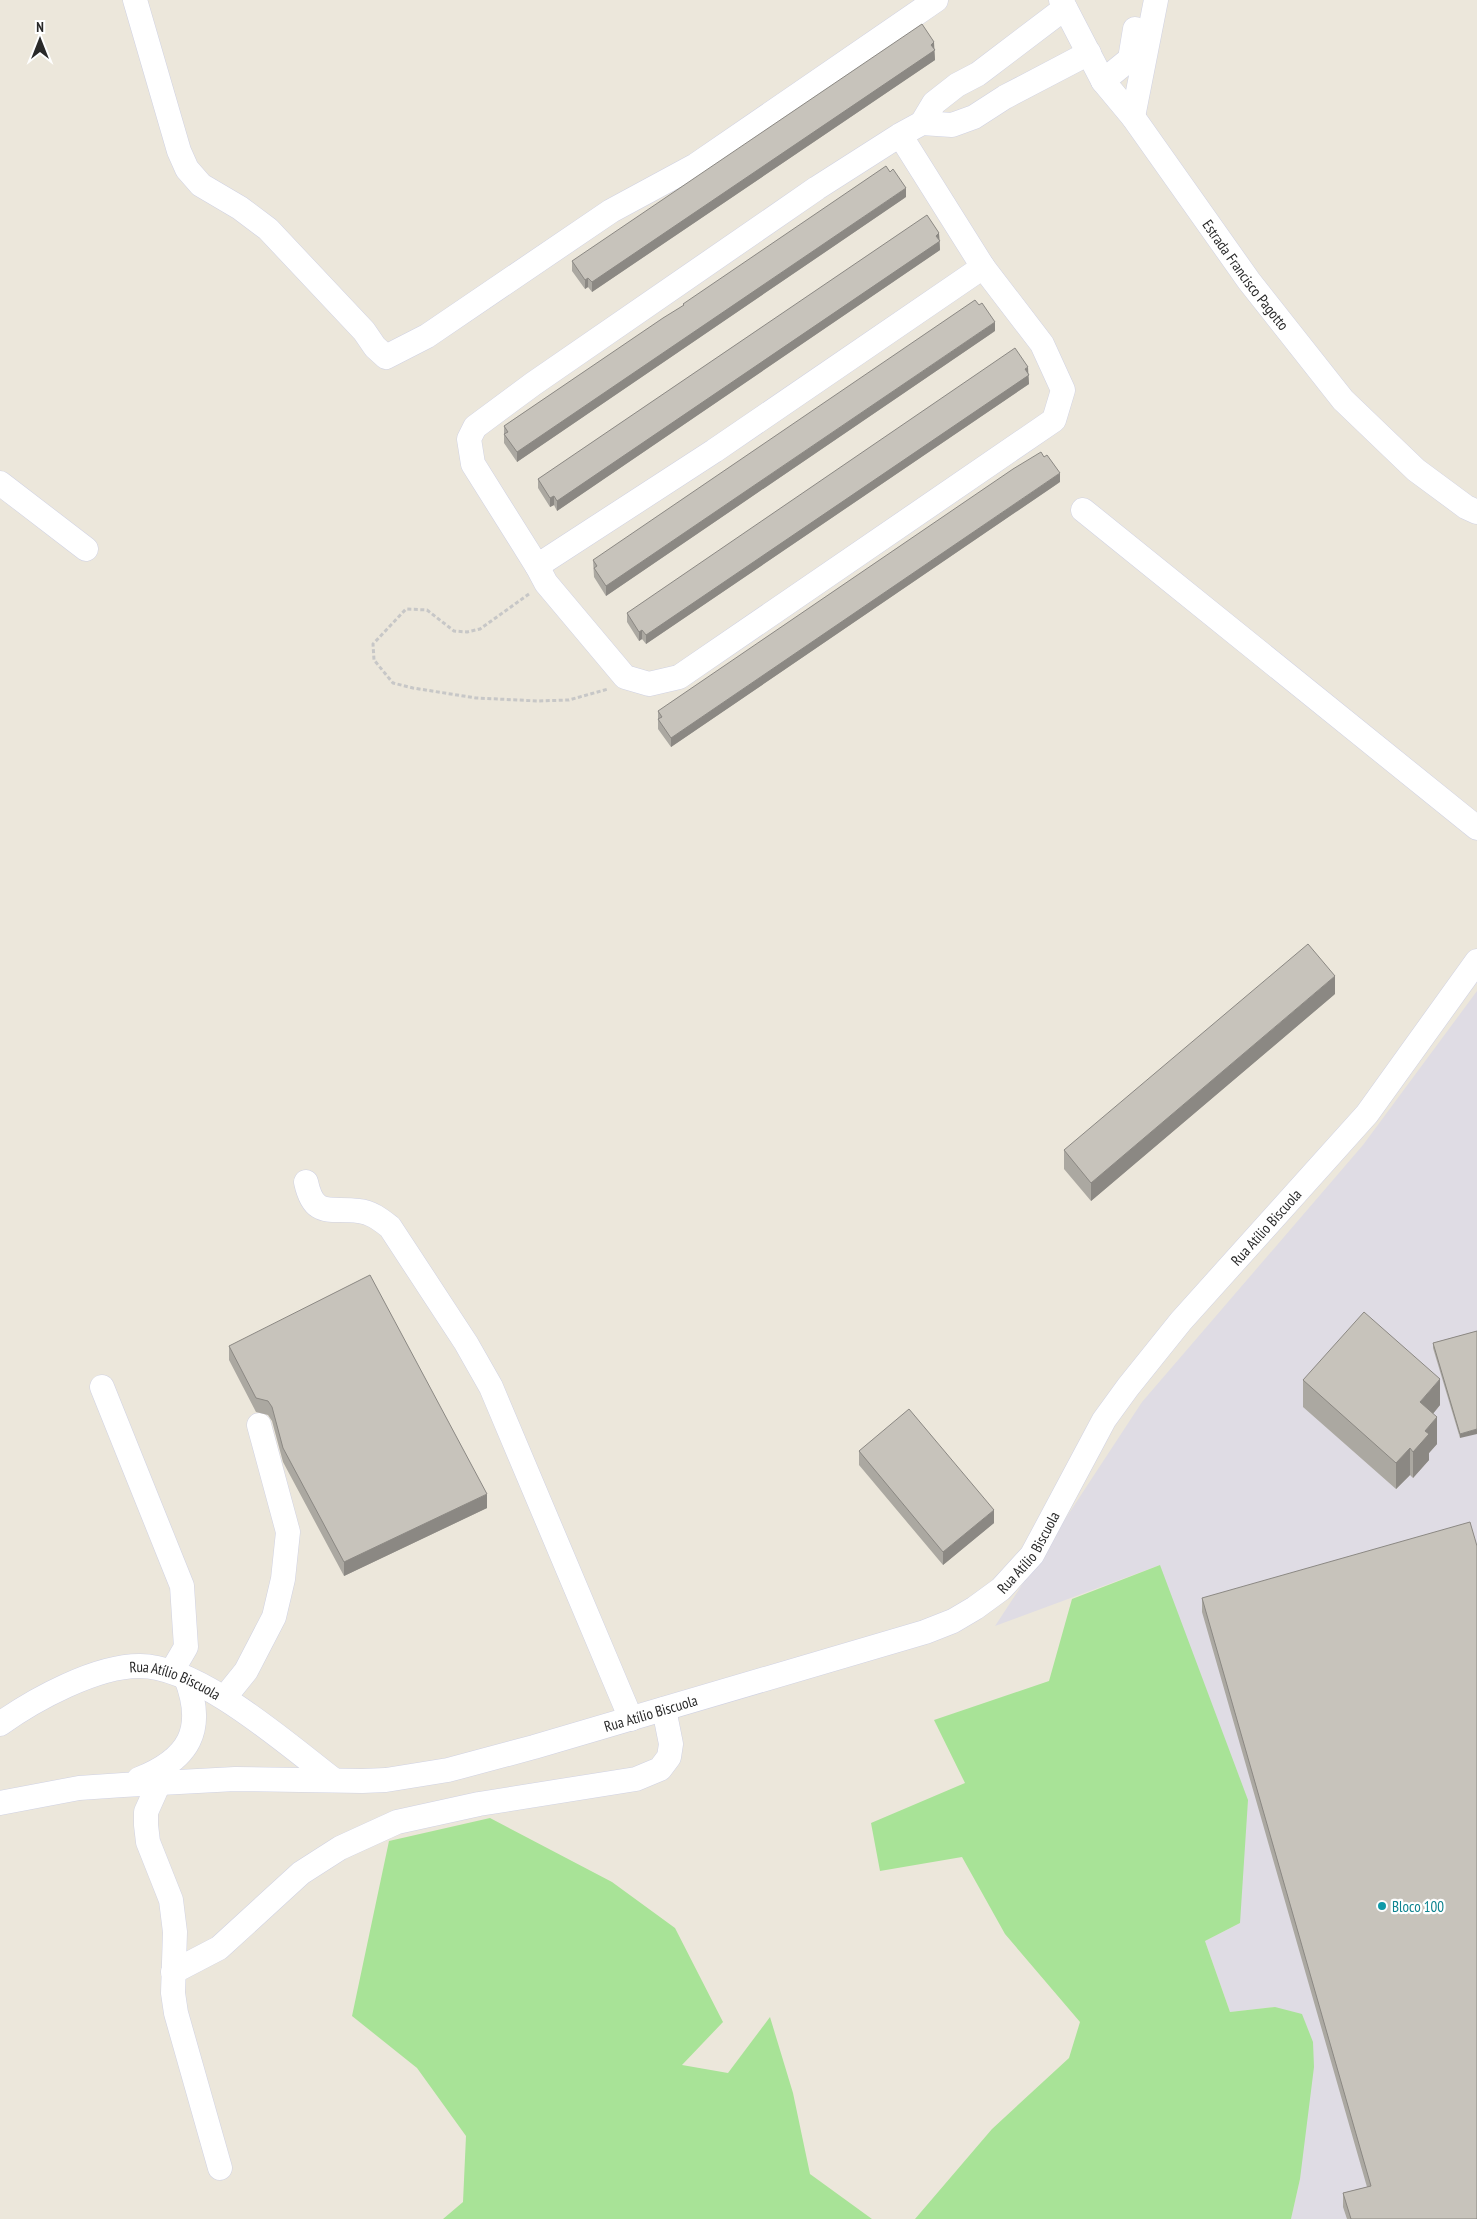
<svg xmlns="http://www.w3.org/2000/svg" width="1477" height="2219" font-family="'PT Sans Narrow',sans-serif">
  <style>
    .industrial { fill: #dfdce4 }
    .green { fill: #a8e397 }
    .lines { fill: none; stroke-linecap: round; stroke-linejoin: round }
    .minor-casing { stroke: #d0d2e3; stroke-width: 25 }
    .path { stroke: #c7c7c7; stroke-width: 3; stroke-dasharray: 4 2.5; stroke-linecap: butt }
    .minor { stroke: #fff; stroke-width: 24 }
    .wall { fill: #aba8a1 }
    .shaded-wall { fill: #8b8883 }
    .building { fill: #c7c3bb; stroke: #8b8883 }
    .culture-dot { fill: #0f9aa8; stroke: #fff; stroke-width: 2 }
    .labels { text-anchor: middle; dominant-baseline: central; stroke-width: 4.5; stroke-linejoin: round; paint-order: stroke }
    .street-label { font-size: 15px; fill: #292929; stroke: #fff }
    .culture-label { font-size: 15px; fill: #0d838f; stroke: #fff; text-anchor: start }
  </style>
  <rect width="100%" height="100%" fill="#ece7db"/>
  <path class="industrial" d="M1477,991V2219H1291L1300,2179L1275,2007L1230,2012L1205,1941L1240,1923L1160,1565L995,1626L1142,1402L1363,1145Z"/>
  <path class="green" d="M1160,1565L1248,1800L1240,1923L1205,1941L1230,2012L1275,2007L1302,2014L1313,2042L1314,2067L1300,2179L1291,2219H915L992,2129L1069,2058L1080,2022L1005,1934L962,1857L880,1871L871,1823L965,1783L934,1720L1049,1681L1072,1599Z
    M490,1818L612,1882L675,1928L723,2022L682,2065L728,2073L770,2017L793,2093L810,2174L872,2219H443L463,2202L466,2136L417,2068L352,2016L389,1841Z"/>
  <g class="lines">
    <g class="minor-casing">
      <g id="minor">
        <path d="M135,0L179,151L187,169L201,185L240,208L268,229L364,331L375,347L386,357L427,336L611,211L696,165L936,0"/>
        <path id="s1" d="M1061,0L1103,81L1133,117L1249,281L1343,400L1416,470L1466,507L1477,512"/>
        <path d="M1103,81L1130,59L1135,29"/>
        <path d="M1133,117L1156,0"/>
        <path d="M922,123L934,103L957,85L978,74L1065,8"/>
        <path d="M900,135L983,267L714,451L537,566L473,464L469,439L475,427L533,384L817,188L900,135L922,123L952,125L974,117L1005,97L1089,53"/>
        <path d="M0,483L86,549"/>
        <path d="M1083,510L1477,828"/>
        <path d="M537,566L546,583L625,677L649,684L679,677L1054,420L1063,390L1042,344L983,267"/>
        <path d="M306,1182C314,1219 330,1207 359,1211C371,1212 381,1220 390,1227L466,1343L491,1387L631,1719"/>
        <path d="M102,1387L182,1586L186,1647L172,1671"/>
        <path d="M225,1697L246,1671L274,1617L283,1579L288,1532L259,1425"/>
        <path id="s2" d="M0,1724C35,1699 96,1666 139,1666C198,1665 288,1745 334,1780"/>
        <path d="M139,1779C189,1759 206,1730 186,1678"/>
        <path d="M159,1783L146,1812V1825L148,1842L171,1900L175,1932L173,1993L176,2013L220,2168"/>
        <path id="s3" d="M0,1803L79,1788L123,1785L235,1779L362,1781L386,1780L448,1770L534,1747L925,1632L953,1621L975,1608L1001,1589L1032,1555L1104,1420L1128,1387L1181,1321L1367,1114L1477,961"/>
        <path d="M173,1972L219,1948L301,1873L340,1848L397,1822L479,1804L636,1779L660,1769L669,1757L671,1744L664,1709"/>
      </g>
    </g>
    <path class="path" d="M529,594L480,629L467,632L454,631L427,610L406,609L373,644L374,660L393,683L413,688L476,698L538,701L569,700L608,689"/>
    <use href="#minor" class="minor"/>
  </g>
  <path class="wall" d="M934,50L935,60L592,292L588,287L585,289L572,271V261Z
    M906,197L517,462L504,443V426L683,306V304Z
    M939,233L940,250L557,511L554,505L550,507L538,488V479Z
    M995,331L606,596L594,577L593,560Z
    M1028,374L1029,384L646,644L642,639L639,641L627,622V613Z
    M1060,482L671,747L658,729V711Z
    M1335,994L1091,1201L1064,1169V1150Z
    M1477,1331L1460,1438L1433,1348V1343Z
    M229,1346L487,1508L344,1576L283,1462L272,1421L268,1415L256,1412L229,1360Z
    M1303,1380L1440,1405L1433,1414L1437,1444L1429,1453V1460L1413,1478L1410,1475L1396,1489L1303,1407Z
    M859,1451L994,1523L943,1565L859,1465Z
    M1202,1598L1477,2219H1347L1343,2207V2193L1367,2187L1202,1612Z"/>
  <path class="shaded-wall" d="M934,42L935,60L592,292V282Z
    M906,188V197L517,462V452Z
    M939,233L940,250L557,511V501Z
    M588,278V287L585,289V280Z
    M995,322V331L606,596V586Z
    M1028,367L1029,384L646,644V635Z
    M1060,473V482L671,747V738Z
    M554,496V505L550,507V498Z
    M642,630V639L639,641V632Z
    M1335,976V994L1091,1201V1183Z
    M1440,1379V1405L1420,1429V1402Z
    M1437,1417V1444L1429,1453V1460L1413,1478V1452L1425,1431Z
    M1477,1429V1434L1460,1438V1434Z
    M1410,1448V1475L1396,1489V1463Z
    M487,1494V1508L344,1576V1562Z
    M994,1510V1523L943,1565V1552Z"/>
  <path class="building" d="M922,24L934,42L931,45L935,50L592,282L588,278L585,280L572,261Z
    M886,166L890,172L893,169L906,188L517,452L504,434L508,432L504,426L663,318L684,305L683,304Z
    M927,215L939,233L936,236L940,241L557,501L554,496L550,498L538,479Z
    M975,300L979,305L982,303L995,322L606,586L594,568L597,566L593,560Z
    M1015,348L1028,367L1025,369L1029,375L646,635L642,630L639,632L627,613Z
    M1041,452L1044,457L1047,455L1060,473L671,738L658,719L662,717L658,711L1013,469Z
    M1308,944L1335,976L1091,1183L1064,1150Z
    M370,1275L487,1494L344,1562L283,1448L272,1407L268,1401L256,1398L229,1346Z
    M1364,1312L1440,1379L1420,1402L1437,1417L1425,1431L1429,1434L1413,1452L1410,1448L1396,1463L1303,1380Z
    M1477,1331V1429L1460,1434L1433,1343Z
    M909,1409L994,1510L943,1552L859,1451Z
    M1470,1522L1477,1546V2219H1351L1343,2193L1371,2186L1202,1598Z"/>
  <circle class="culture-dot" cx="1382" cy="1906" r="5"/>
  <g class="labels">
    <g class="street-label">
      <text stroke="none"><textPath href="#s1" startOffset="332">Estrada Francisco Pagotto</textPath></text>
      <text stroke="none"><textPath href="#s3" startOffset="1486">Rua Atílio Biscuola</textPath></text>
      <text stroke="none"><textPath href="#s3" startOffset="1081">Rua Atílio Biscuola</textPath></text>
      <text stroke="none"><textPath href="#s2" startOffset="191">Rua Atílio Biscuola</textPath></text>
      <text stroke="none"><textPath href="#s3" startOffset="661">Rua Atílio Biscuola</textPath></text>
    </g>
    <g class="culture-label">
      <text x="1392" y="1906">Bloco 100</text>
    </g>
  </g>
  <g transform="translate(40 40)" stroke="#ffffff" stroke-width="4" paint-order="stroke">
  <path d="M0-4L9 19L0 12L-9 19Z" fill="#292929"/>
  <text y="-8" font-size="14" font-weight="bold" text-anchor="middle" fill="#292929">N</text>
  </g>
</svg>
